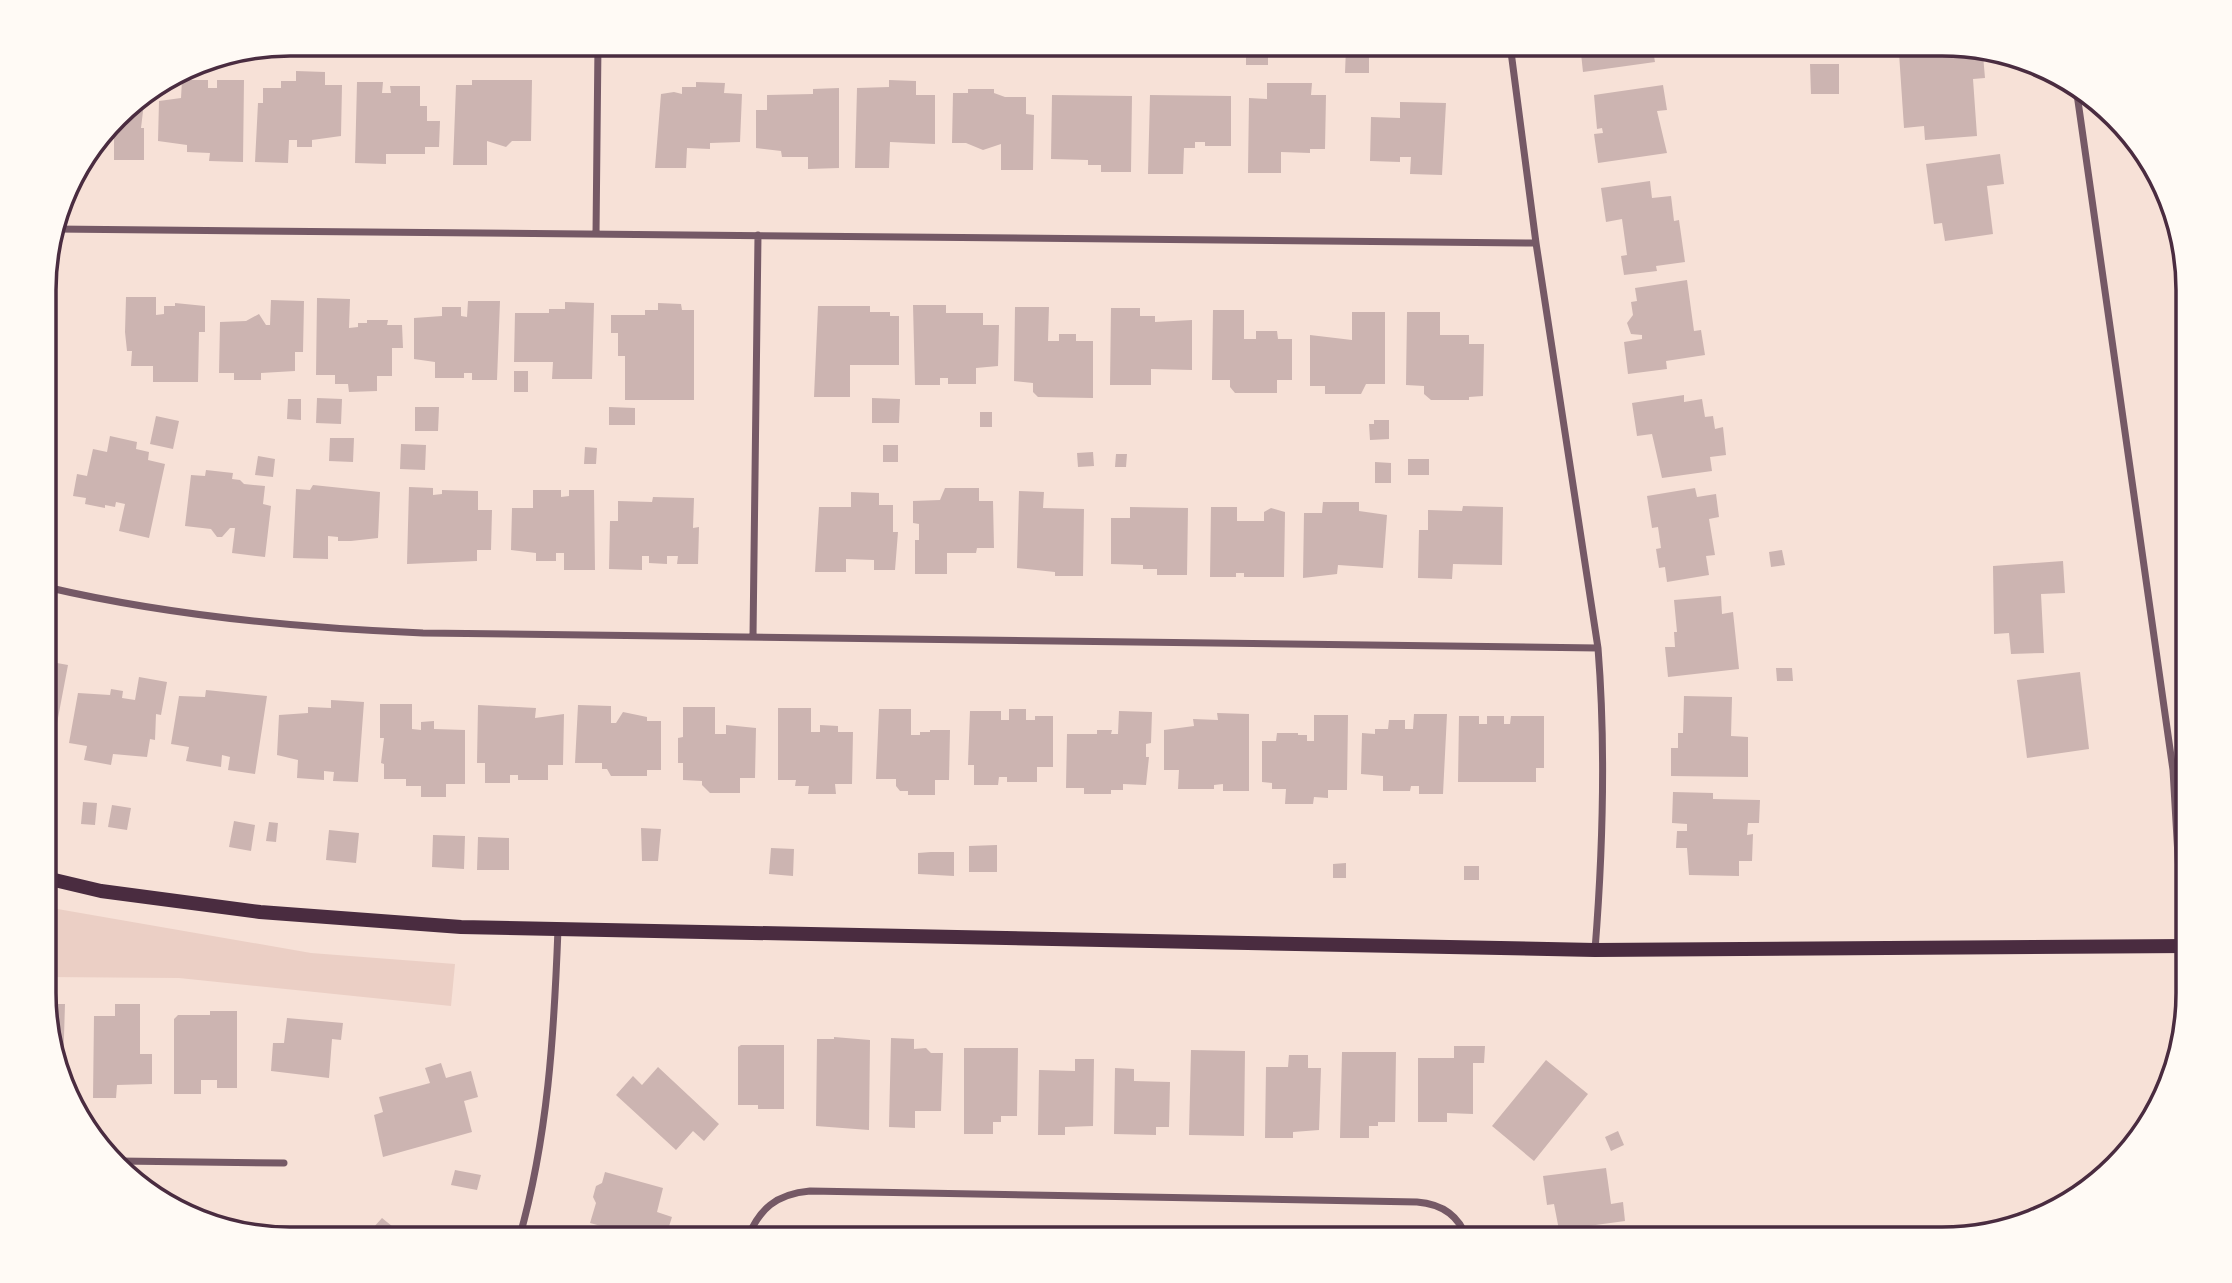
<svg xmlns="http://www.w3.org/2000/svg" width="2232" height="1283" font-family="Jost,sans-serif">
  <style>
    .green { fill: #ebcfc5 }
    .building { fill: #ccb4b1 }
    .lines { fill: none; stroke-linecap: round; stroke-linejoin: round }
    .minor { stroke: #755966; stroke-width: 7 }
    .secondary { stroke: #4a2c40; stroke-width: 14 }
    .rim { fill: none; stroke: #4a2c40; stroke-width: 3.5 }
  </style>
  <rect width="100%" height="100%" fill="#f7e1d7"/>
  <path class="green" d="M46,907L311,953L455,964L451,1006L179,978L46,977Z"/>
  <path class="building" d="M357,44H380V57L357,56Z
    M454,44H470V53H454Z
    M1580,44H1652L1655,62L1583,72Z
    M1246,46H1268V65H1246Z
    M1346,48L1369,49V73H1345Z
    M1960,49L1983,55L1985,78L1973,79L1977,136L1925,140L1924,126L1904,128L1899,53Z
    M1810,64H1839V94H1811Z
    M296,71L325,72V85H342L341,136L312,140V147H297V140H289L288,163L255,162L258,103H263V88H281V81H296Z
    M182,80H208V88H217V80H244L243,162L209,161L210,153L187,152V145L158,141L159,101L181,98Z
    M472,80H532L531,141H512L506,147L487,141V165H453L456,85H472Z
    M889,80L916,81V95H935V144L890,142L889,168H855L857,88L889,87Z
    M357,82H383L382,93H391L390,86H420V106H427V121H440L439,147H425V154H386V164L355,163Z
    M696,82L725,83L724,93L742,94L740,142L710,143V149L687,148L686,168H655L661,94L674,92L682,94V87H696Z
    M1267,83H1312L1311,95H1326L1325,149H1310V153L1281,152V173H1248L1249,98L1267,99Z
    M1663,85L1667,110L1657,111L1667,153L1598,163L1594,134L1603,133L1602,128L1597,129L1594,95Z
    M839,88V168L808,169V157H782L781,151L756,148V110H767V95L813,94V89Z
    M968,89H994V93L1005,97H1026V114L1034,115L1033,170H1001V144L983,150L966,143H952L953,93H968Z
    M1052,95L1132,96L1131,172H1101V165H1088V160L1051,159Z
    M1150,95L1231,96V146H1205V142H1195V148H1184L1183,174H1148Z
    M139,98V103H144L141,128H144V160H114V139H104V145H97L127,105Z
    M1400,102L1446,103L1442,175L1410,174L1411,157H1400V162L1370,161L1371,117L1400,118Z
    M2000,154L2004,184L1987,186L1993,234L1945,241L1942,223L1934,224L1926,164Z
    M1650,181L1652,198L1671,196L1674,221L1679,220L1685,262L1656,266L1657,271L1624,275L1621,256L1627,255L1622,219L1606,222L1601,188Z
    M1687,280L1694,331L1701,330L1705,355L1666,361L1667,369L1628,374L1624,342L1642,339V335L1631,334L1627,323L1633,315L1631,302L1637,301L1635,288Z
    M126,297H156V315L164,314V306H175V303L205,306V332H199L198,382H153V366H131L132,351H127L125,332Z
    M317,298L350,299L349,328L358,327V323H367V320H388L387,325H402L403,348H392V376H377V391L349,392L348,384H335V375H316Z
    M271,300L304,301L303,352H295V371L261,373V380H234V373H219L220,322L246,321L259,314L266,325H270Z
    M468,301H500L497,380H472V373H464V378H435V362L414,359V318L442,316V307H461V316L467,317Z
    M565,302L594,303L592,379H552L553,362H514L515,313H549V309H565Z
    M658,303L681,304L682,310H694V400H625V356H618V333H611V315H645V310H658Z
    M913,305H946V313H983V325H999L998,366L976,368V384H948V378H940V385H915Z
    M818,306H870V312H890V316H899V365H850V397H814Z
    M1015,307H1049L1048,341H1059V334H1076V341H1093V398L1038,397L1033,392V383L1014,381Z
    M1111,308H1140V316H1155V322L1192,320V370L1151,369V385H1110Z
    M1213,310H1244V339H1256V331H1277L1278,339H1292V380H1277V393H1235L1230,387V380H1212Z
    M1352,312H1385V384H1366L1361,394H1325V386H1310V335L1352,340Z
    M1407,312H1440V335H1469V344H1484L1483,396L1469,397V400H1431L1424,394V386L1406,385Z
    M514,371H528V392H514Z
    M1684,395V402L1702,399L1705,417L1713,416L1715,429L1723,427L1726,455L1710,457L1712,471L1662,478L1652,434L1637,436L1632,403Z
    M317,398L342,399L341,424L316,423Z
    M872,398L900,399L899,423H872Z
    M288,399H301V420L287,419Z
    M415,407H439L438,431H415Z
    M609,407L635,408V425H609Z
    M980,412H992V427H980Z
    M156,416L179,421L173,449L150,444Z
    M1374,420H1389V439L1370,440L1369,424H1374Z
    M110,436L137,442L136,449L149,452L148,460L165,464L149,538L119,531L125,504L116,502L115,507L105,505V508L85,504L86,498L73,496L77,474L87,476L93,449L107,452Z
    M330,438H354L353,462L329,461Z
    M46,439L54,441L47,474H46Z
    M401,444L426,445L425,470L400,469Z
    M883,445H898V462H883Z
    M585,447L597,448L596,464H584Z
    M1093,452L1094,466L1078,467L1077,453Z
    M1116,454H1127L1126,467H1115Z
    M258,456L275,459L273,477L255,475Z
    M1408,459H1429V475H1408Z
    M1375,462L1391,463V483H1375Z
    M206,470L233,473L232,479L240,480L244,484L265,486L263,504L271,506L265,557L232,553L235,528H230L222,537H217L211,529L185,526L191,475L205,476Z
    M313,485L380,492L378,538L351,541H338V537L328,536V559L293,558L296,489L310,490Z
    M409,487L433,488V495L442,494V490L478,491V510H492L491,550H477V561L407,564Z
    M945,488H979V501H993L994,548H977L976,553H947V574H915V540H919V524L913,523V501L940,500Z
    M1695,488L1697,497L1716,494L1719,517L1709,519L1715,555L1706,556L1709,575L1667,582L1665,567L1659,568L1656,549L1661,548L1658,527L1652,528L1647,496Z
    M533,490H561V497L569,496V490H594L595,570H564V553H556V561H536V553L511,550L512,508H533Z
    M1019,491L1044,492L1043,508L1084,509L1083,576H1055V572L1017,568Z
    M851,492L879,493V505H893V532H898L895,570H874V560L846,559V572H815L819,507H851Z
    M653,497L694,498L693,528L699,527L698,564H677L678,556H667V564L649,563V556H642V570L609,569L610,521H618V501L652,502Z
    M1323,502H1359V511L1387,515L1383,568L1338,565L1337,574L1303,578L1304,513H1322Z
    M1463,506L1503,507L1502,565L1453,564L1452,579L1418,578L1419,530H1428V510L1462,511Z
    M1130,507L1188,508L1187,575H1157V569H1143V565L1111,564V518H1130Z
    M1211,507H1237V521H1264V512L1271,508L1285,512L1284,577H1244V573H1236V577H1210Z
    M1782,550L1785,565L1771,567L1769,552Z
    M2063,561L2065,593L2041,594L2044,653L2011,654L2009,633L1994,634L1993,566Z
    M1721,596L1722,614L1733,612L1739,669L1668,677L1665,647H1675L1674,632H1677L1674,600Z
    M46,661L68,665L54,739H52L49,753H46Z
    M1776,668H1792L1793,681H1777Z
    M2080,672L2089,749L2027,758L2017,680Z
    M139,677L167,682L161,715L156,714L155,740L150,739L147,757L113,754L111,765L84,760L87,746L69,743L78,693L110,695L111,689L123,691L122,698L135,700Z
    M206,690L267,696L255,774L228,770L230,757L222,755L221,767L186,761L189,747L171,744L179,696L205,697Z
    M1684,696L1732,697L1731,736L1748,737V777L1671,776V748H1678V733H1683Z
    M331,700L364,702L358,782L333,781L334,772L324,771V780L297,778L298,760L277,755L279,715L308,713V707L331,708Z
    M380,704H412V729L421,730V722L434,721V729L465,730V784H446V797H421V786H406V779H384V764L381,763L384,738H380Z
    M478,705L536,708L535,718L564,714L563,765H548V780H518V775H510V783H485V763H477Z
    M578,705L611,706V723H616L623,712L647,717V721H661V770H647V776H611L607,769H602V763H575Z
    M683,707H715V734H726V725L756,728L755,778H740V793H710L702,785V781L683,780V763H678V738L683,737Z
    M778,708H811V732H820V725L838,726V732H853L852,784H835L836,794H808L809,786H795L796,780H778Z
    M879,709H911V735H920V732H930V730H950L949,780H935V795H908V791H900L896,786V779H876Z
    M1009,709H1026V720H1035V716H1053V767H1037V782H1007V777H999L998,785H974V765H968L970,711H1001V720H1009Z
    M1119,711L1152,712L1151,743L1146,744V757H1149L1146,785L1123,784V790H1111V794H1084V788H1066L1067,734H1097V730H1112L1111,734H1118Z
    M1217,713L1249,714V791H1223V784L1214,785V789H1178L1179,770H1164V730L1194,726L1193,719L1218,720Z
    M1414,714H1447L1443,794H1419V786H1411L1410,791H1383V776L1361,774L1362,733L1375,734V729H1388L1389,720H1405V729H1413Z
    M1314,715H1348L1347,790H1328V798L1314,797L1313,804H1285L1286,789H1272V783L1262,782V741H1276L1277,733H1298V735H1307V741H1314Z
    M1459,716H1479V724H1487V716H1504V724H1510L1511,716H1544V768H1536V782H1458Z
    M1673,792L1713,793V799L1760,800L1759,823H1748L1747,835L1753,834L1752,861H1739V876L1689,875L1687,848H1676L1677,831H1687V824L1672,823Z
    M83,802L97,803L95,825L81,824Z
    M112,805L131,808L127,830L108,827Z
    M234,821L255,825L251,851L229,847Z
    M269,822L278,823L276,842L266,841Z
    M641,828L661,829L658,861H642Z
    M329,830L359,833L356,863L326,860Z
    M433,835L465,836L464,869L432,867Z
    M478,837L509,838V870H477Z
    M997,845V872H969V846Z
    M771,848L794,849L793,876L769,874Z
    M931,852H954V876L918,874V853Z
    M1346,863V878H1333V864Z
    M1464,866H1479V880H1464Z
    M46,1004H65L63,1070L46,1025Z
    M115,1004H140V1054H152V1084L117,1085L116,1098H93L94,1016H115Z
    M210,1011H237V1088H217V1080H201V1094H174V1019L178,1015H210Z
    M287,1018L343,1023L341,1040L332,1039L329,1078L271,1071L273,1043H284Z
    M834,1037L870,1040L869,1130L816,1126L817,1039H834Z
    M891,1038L914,1039V1049L926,1048L931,1053H943L941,1111H915V1128L889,1127Z
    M741,1045H784V1109H758V1105H738V1047Z
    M1454,1046H1485L1484,1063H1473V1114L1447,1113V1122H1418V1058H1454Z
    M964,1048H1018L1017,1116H1001V1122H993V1134H964Z
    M1191,1050L1245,1051L1244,1136L1189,1135Z
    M1342,1052H1396L1395,1122H1378V1126H1369V1138H1340Z
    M1289,1055H1308V1068H1321L1319,1130L1293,1132V1138H1265L1266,1067H1288Z
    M1075,1059H1094L1093,1126L1065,1127V1135H1038L1039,1070L1075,1071Z
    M1546,1060L1588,1094L1534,1161L1492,1126Z
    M441,1063L446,1078L471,1071L478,1097L464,1101L472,1132L383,1157L374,1115L383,1112L379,1097L430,1083L425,1068Z
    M658,1067L719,1124L704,1141L693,1131L676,1150L616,1095L633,1076L642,1085Z
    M1115,1068L1134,1069V1081L1170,1082L1169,1127H1156V1135L1114,1134Z
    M1618,1131L1624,1145L1611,1151L1605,1137Z
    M1606,1168L1611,1204L1623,1202L1625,1221L1559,1230L1554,1204L1547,1205L1543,1176Z
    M455,1170L481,1175L477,1190L451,1185Z
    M605,1172L663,1188L657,1212L672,1217L665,1239H648L590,1223L596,1203L593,1197L596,1186L602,1183Z
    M382,1218L408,1239H363Z"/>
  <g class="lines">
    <path class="minor" d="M1510,44L1536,243L1598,648C1606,748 1603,849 1595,950
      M2076,87L2173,770L2187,1011
      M55,229L1536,243
      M596,234L598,44
      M46,587C170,616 296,628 423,633L1598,648
      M753,637L758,235
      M119,1161L284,1163
      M519,1239C548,1137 554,1035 558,929
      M747,1239C759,1209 776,1194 810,1191L1417,1202C1442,1204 1459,1215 1467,1239"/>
    <path class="secondary" d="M46,878L101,891L260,912L461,927L1595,950L2188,946"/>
  </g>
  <path d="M0 0H2232V1283H0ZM290 56H1942A234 234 0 0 1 2176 290V993A234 234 0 0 1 1942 1227H290A234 234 0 0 1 56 993V290A234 234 0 0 1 290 56Z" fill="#fffaf5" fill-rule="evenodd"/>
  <path class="rim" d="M290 56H1942A234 234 0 0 1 2176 290V993A234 234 0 0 1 1942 1227H290A234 234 0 0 1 56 993V290A234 234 0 0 1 290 56Z"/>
</svg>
